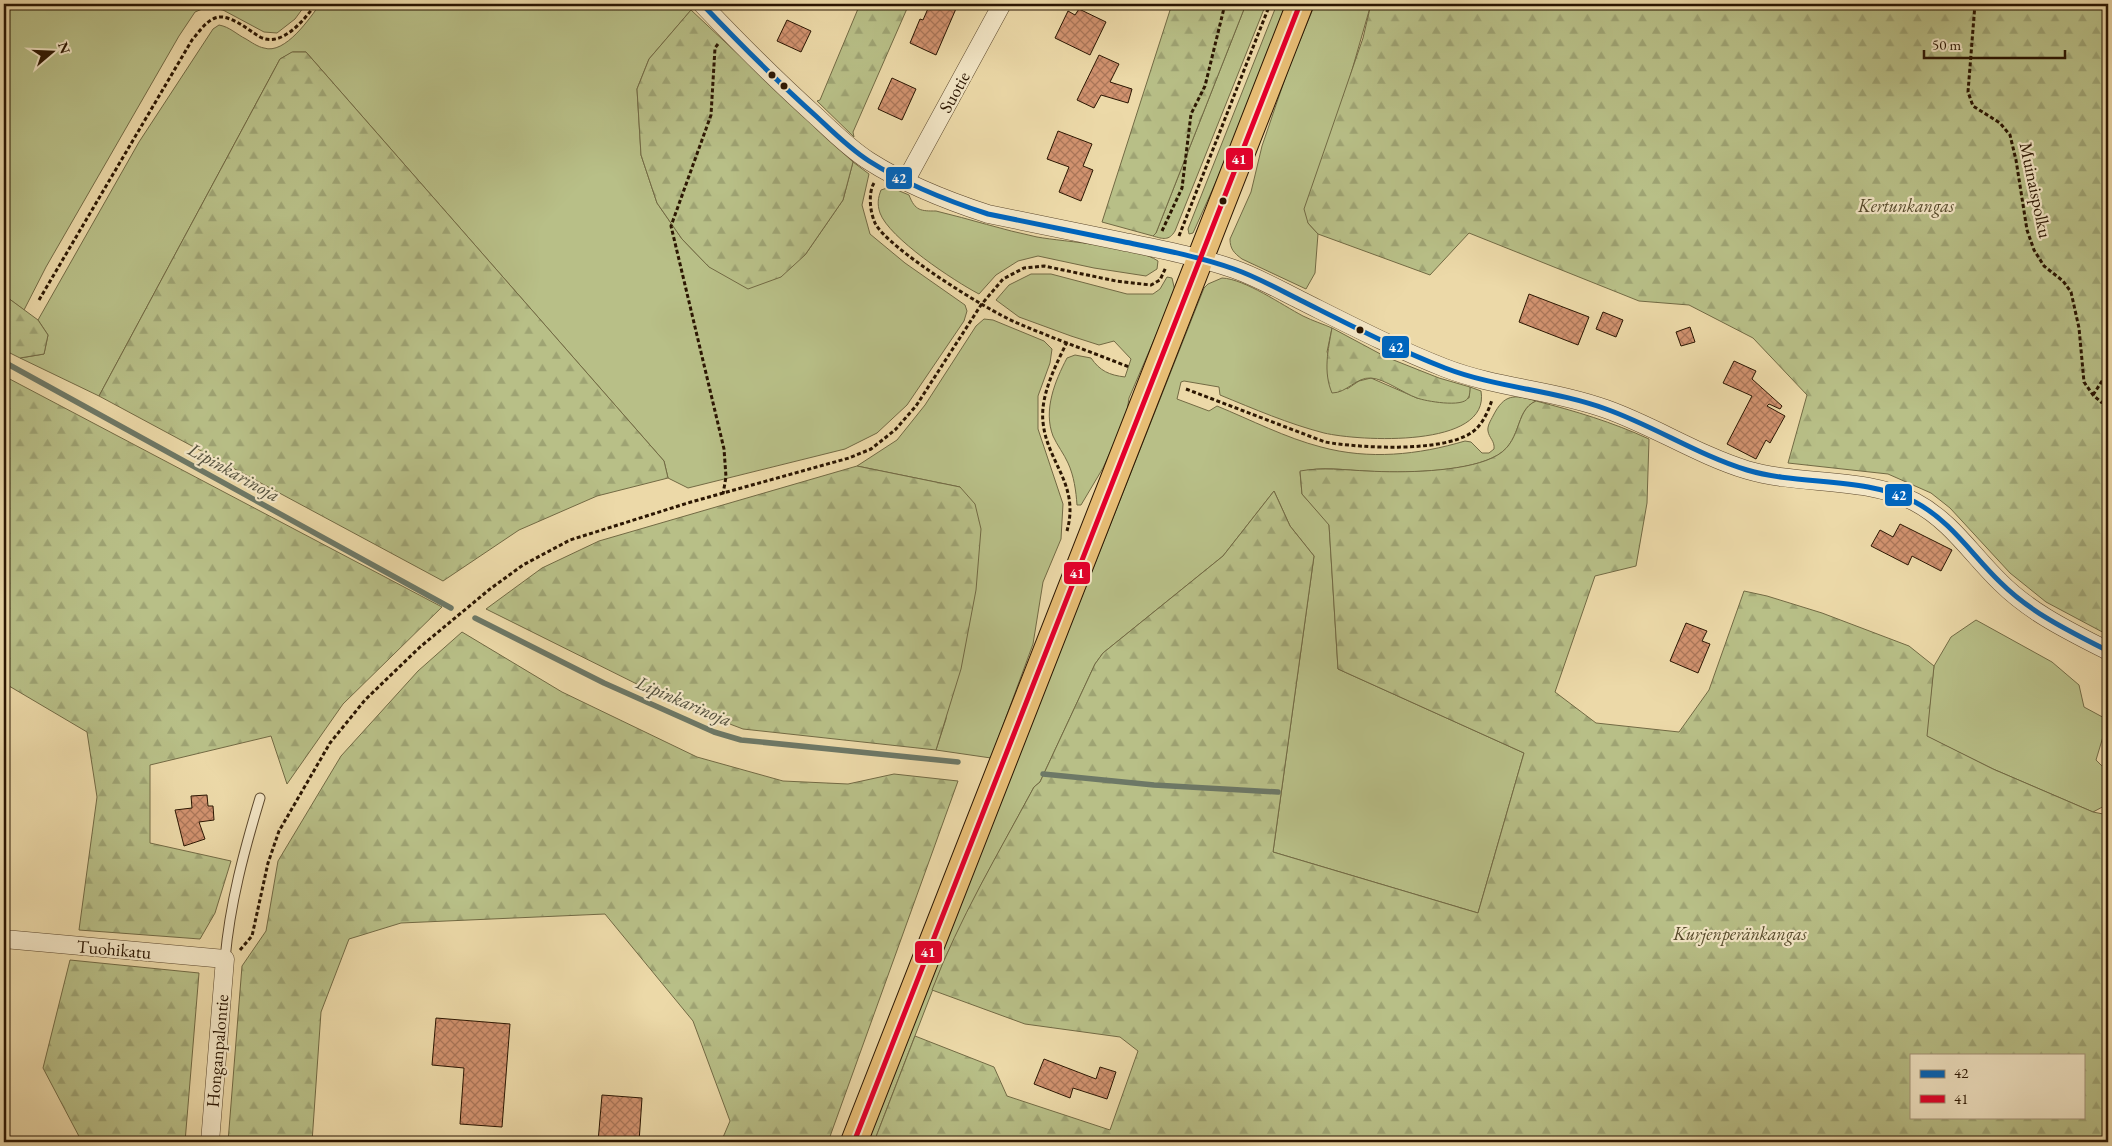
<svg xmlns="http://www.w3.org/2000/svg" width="2112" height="1146" font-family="'EB Garamond',serif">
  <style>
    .grass { fill: #b8bf87; stroke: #726a44 }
    .forest { fill: url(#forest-firs); stroke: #726a44; fill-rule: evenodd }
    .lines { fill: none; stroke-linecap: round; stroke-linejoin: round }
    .stream { stroke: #6d7866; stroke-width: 5.5 }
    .building { fill: url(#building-cross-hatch); stroke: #2b1602 }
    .lane-casing { stroke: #5b472c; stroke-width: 11 }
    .street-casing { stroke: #5b472c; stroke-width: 19 }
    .primary-casing { stroke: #2b1602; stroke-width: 28 }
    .path { stroke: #2b1602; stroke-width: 3; stroke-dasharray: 4 2.5; stroke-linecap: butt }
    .lane { stroke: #f3e6c6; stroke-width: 9 }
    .street { stroke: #f3e6c6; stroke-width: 18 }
    .primary { stroke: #e6bc74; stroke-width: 26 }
    .bus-1-casing { stroke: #f3e6c6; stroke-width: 9 }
    .bus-2-casing { stroke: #f3e6c6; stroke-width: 9 }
    .bus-1 { stroke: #0065bd; stroke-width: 5 }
    .bus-2 { stroke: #e4002b; stroke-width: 5 }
    .bus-dot { fill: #2b1602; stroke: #f3e6c6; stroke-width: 2 }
    .labels { text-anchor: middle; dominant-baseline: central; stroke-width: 4.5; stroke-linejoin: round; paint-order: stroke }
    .street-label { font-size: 18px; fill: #2b1602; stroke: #f3e6c6 }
    .park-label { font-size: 18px; font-style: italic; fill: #55492a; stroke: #f3e6c6 }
    .water-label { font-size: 19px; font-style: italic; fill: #524f3c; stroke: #f3e6c6 }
    .line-badge { stroke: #f3e6c6; stroke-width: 2 }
    .badge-label { font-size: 14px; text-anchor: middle; font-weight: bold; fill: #fff }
  </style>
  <defs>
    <pattern id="forest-firs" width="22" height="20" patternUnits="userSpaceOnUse" patternTransform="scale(1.25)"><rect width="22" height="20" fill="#b8bf87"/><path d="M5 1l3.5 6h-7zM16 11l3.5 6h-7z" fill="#9ea373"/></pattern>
    <pattern id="building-cross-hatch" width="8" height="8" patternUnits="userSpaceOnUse" patternTransform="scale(1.25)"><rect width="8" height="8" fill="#d1926f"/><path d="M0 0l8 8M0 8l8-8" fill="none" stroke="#aa7659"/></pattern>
  </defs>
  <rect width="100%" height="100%" fill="#ecd9a8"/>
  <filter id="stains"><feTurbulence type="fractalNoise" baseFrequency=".004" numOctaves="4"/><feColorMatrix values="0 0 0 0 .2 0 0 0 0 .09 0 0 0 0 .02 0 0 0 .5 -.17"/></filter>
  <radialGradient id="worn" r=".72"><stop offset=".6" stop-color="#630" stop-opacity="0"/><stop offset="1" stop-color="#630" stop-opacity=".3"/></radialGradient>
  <path class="grass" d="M4,4H306L295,19L277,33L264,32L223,10L207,7L195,12L179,36L46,267L24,310L4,295Z
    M320,4H685L691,10L649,59L637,89L641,155L657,203L682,239L709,267L805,255L843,200L853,162L869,174L862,205L870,234L905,263L965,305L967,311L964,321L907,405L877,433L845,449L688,488L668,478L664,461L306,52H293L280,59L99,396L20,358L44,354L48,335L38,320L139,142L213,29L219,25C230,27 236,34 246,39C251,42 258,47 264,48C285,55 310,18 320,4Z
    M1246,4H1266L1175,231C1169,241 1163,239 1153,236L1156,233Z
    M1277,4H1288L1228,155L1193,233L1189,234L1188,229Z
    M1315,4H1371L1308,223L1318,234L1315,273L1306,289L1242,259C1234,253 1230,249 1230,239L1251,192L1262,146L1289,67Z
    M890,187L909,195C915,211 921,211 936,211C970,219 1003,230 1037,237C1065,242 1137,246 1158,261L1157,269L1146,276L1094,268L1038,256L1018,261L996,275L979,294C954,281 889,238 880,213C877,204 878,198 881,190Z
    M1031,274H1051L1127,294H1153L1160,289L1167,277L1172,278L1175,291L1129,398L1126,417L1103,468L1081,505H1077C1076,491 1074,476 1068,463C1064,454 1057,445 1053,436C1043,410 1055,381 1067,358L1075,355L1091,358C1100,371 1109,375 1125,377L1131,359L1114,341L1099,345L1071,336L1019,317L996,300L1009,285Z
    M1222,278C1245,279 1282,305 1303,316C1313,321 1323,324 1332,328L1327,352L1347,389L1359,381L1371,378L1417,398H1469L1470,387L1481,391C1491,449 1358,441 1324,433C1289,424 1254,409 1220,395L1219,387L1184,381L1181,382L1177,399L1209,411L1217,406C1251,420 1286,438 1321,447C1369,460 1418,455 1465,441L1471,442L1482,453H1489L1494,449C1495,441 1489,438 1488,431C1487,426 1491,420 1493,416C1504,394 1514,394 1536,401C1513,411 1524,444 1492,458C1460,473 1399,473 1364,471C1343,470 1321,466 1300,472L1302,494L1329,524L1338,669L1524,753L1478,913L1273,852L1314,556L1290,526L1274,491L1223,556L1103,653L1095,664L1040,782L1034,787L983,881L945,958L874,1142H866L1204,288L1208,284Z
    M984,319L993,320L1044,341L1052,349L1050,363L1038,396V429L1063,504L1061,539L1043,582L1033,644L991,758L936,750L946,719L960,487L857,466L897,440L925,405L976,326Z
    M1976,620L2052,662L2079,685L2084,707L2108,720L2096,760L2108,772V804L2093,812L1993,769L1926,736L1934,666L1951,637Z"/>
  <path class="forest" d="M860,4H909L853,132L854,137L817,101L820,100Z
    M1172,4H1246L1156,233L1153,236L1102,222Z
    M1371,4H2108V635L2046,602L2010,573L1950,508L1931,493L1888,474L1788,463L1807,395L1753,338L1689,305L1639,301L1469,233L1430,275L1318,234L1308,223L1304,209L1363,38Z
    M691,10L853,162L843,200L805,255L781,277L748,289L709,267L682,239L657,203L641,155L637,89L649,59Z
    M292,52H306L664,461L668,478L597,496L519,530L443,581L99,396L280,59Z
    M4,295L38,320L48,335L44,354L20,358L4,350Z
    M1332,328L1386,357L1439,378L1470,387C1470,390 1470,396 1468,398C1463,408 1425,401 1417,398C1403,393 1385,379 1371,378C1356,377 1347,393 1332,393C1323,372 1328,350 1332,328Z
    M4,376L442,607L343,704L287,784L271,736L150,765V843L231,861L215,913L200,939L79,930L97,797L87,732L4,683Z
    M1536,401C1575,411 1612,422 1649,439L1647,503L1636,566L1595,576L1555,692L1596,723L1679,732L1709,690L1744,591L1767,596L1822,613L1909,646L1934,666L1927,736L1993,769L2093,812L2108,815V1142H874L915,1036L994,1067L1007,1096L1110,1130L1138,1051L1120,1037L1025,1024L932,990C959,919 998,854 1034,787L1040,782L1095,664L1103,653L1223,556L1274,491L1290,526L1314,556L1273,852L1478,913L1524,753L1338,669L1329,525L1302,494L1300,471C1322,467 1345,470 1368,471C1402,473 1462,472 1492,458C1524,444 1513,411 1536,401ZM1911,1055H2083V1117H1911Z
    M857,466L960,487L975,504L981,529L976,590L961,669L936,750L743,729L677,704L486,609L542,568L599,541Z
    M462,632L562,692L697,757L783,781L848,784L894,774L958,781L828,1142H721L730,1121L693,1021L605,914L401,923L349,939L321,1012L312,1142H228L242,966L266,931L278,861L341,756L418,671Z
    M70,960L199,973L185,1142H82L43,1068Z"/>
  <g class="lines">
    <path class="stream" d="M4,362L451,608
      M475,618L604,683L714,732L741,740L958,762
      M1043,774L1154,785L1278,792"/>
  </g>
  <path class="building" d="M930,4H958L936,55L910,43L920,19L923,20Z
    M1079,9L1106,22L1090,55L1055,38L1068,11L1075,15Z
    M787,20L811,31L801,52L777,41Z
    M1099,55L1119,64L1110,82L1132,89L1128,103L1101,95L1094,108L1077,100Z
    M892,78L916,89L902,120L878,109Z
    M1058,131L1092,144L1083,166L1093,170L1081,201L1059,192L1069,167L1047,159Z
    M1529,294L1589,317L1578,345L1519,322Z
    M1603,312L1623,320L1616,337L1596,329Z
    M1690,327L1695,342L1681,346L1676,332Z
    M1734,361L1756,371L1752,379L1782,406L1780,409L1769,404L1767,406L1785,416L1770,443L1766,440L1756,459L1727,444L1752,396L1723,383Z
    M1900,524L1952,550L1941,571L1912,556L1908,565L1871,546L1880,530L1893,537Z
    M1686,623L1707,631L1702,641L1710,644L1698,673L1670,661Z
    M207,795L208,806H213L214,820L199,822L205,839L184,846L175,810L192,808L191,796Z
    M436,1018L510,1024L502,1127L460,1124L464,1068L432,1065Z
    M1044,1059L1096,1079L1100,1067L1116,1072L1107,1099L1073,1088L1070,1098L1034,1084Z
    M602,1095L642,1098L639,1142H598Z"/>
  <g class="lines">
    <g class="lane-casing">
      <path id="lane" d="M225,959C230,903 244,851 260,798"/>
    </g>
    <g class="street-casing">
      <path id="street" d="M702,4C739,43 777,81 817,117C833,132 850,149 869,161C905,184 948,201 988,214C1032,223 1076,232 1120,241C1159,249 1197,256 1234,269C1257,277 1278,289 1300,300C1348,324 1396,349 1445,368C1497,388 1554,390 1606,409C1654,426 1698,455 1747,470C1801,486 1864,476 1915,502C1951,521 1972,555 2000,582C2031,613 2069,631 2108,651
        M906,180L1002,4
        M4,939L225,959L210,1142"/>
    </g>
    <g class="primary-casing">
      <path id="primary" d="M854,1142L1300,4"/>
    </g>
    <path class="path" d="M1975,4L1968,92L1973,106L2000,123L2010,135L2016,160L2027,230L2034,250L2044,266L2063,281L2071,292L2079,328L2084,382L2093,395L2101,402L2108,405
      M718,44L715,48L711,115L671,226L724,449L726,477L723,494
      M874,183C868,193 870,212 875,223C887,248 987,310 1015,322C1052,338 1091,352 1129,367
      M1162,231L1182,188L1191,114L1205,86L1225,4
      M1179,236L1270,4
      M39,300L192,40C199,32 205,22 215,18C220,16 225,17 230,19C241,23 250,31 260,37C282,48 304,20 316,4
      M1067,342C1056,365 1040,395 1043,422C1047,463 1080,484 1067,531
      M1186,389L1325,442C1359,448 1453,454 1477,428C1484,421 1489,409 1492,400
      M2093,395L2104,378L2108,365
      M240,950L252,936L268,863L279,831L330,743L365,700L420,647L490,589L523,565L570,540L691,502L849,458L871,449L895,430L916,406L981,305L1003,279L1024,268L1044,266L1116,281L1151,285L1160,280L1166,267"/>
    <use href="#lane" class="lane"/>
    <use href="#street" class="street"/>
    <use href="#primary" class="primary"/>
    <g class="bus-1-casing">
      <path id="bus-1" d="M702,4C739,43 777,81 817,117C833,132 850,149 869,161C905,184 948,201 988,214C1032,223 1076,232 1120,241C1159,249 1197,256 1234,269C1257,277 1278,289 1300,300C1348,324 1396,349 1445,368C1497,388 1554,390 1606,409C1654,426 1698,455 1747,470C1801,486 1864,476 1915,502C1951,521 1972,555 2000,582C2031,613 2069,631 2108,651"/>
    </g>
    <g class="bus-2-casing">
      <path id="bus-2" d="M854,1142L1300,4"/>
    </g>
    <use href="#bus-1" class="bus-1"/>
    <use href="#bus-2" class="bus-2"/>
  </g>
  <g class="bus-dot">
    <circle cx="772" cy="75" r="4.5"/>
    <circle cx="784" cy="86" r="4.5"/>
    <circle cx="1223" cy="201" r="4.5"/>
    <circle cx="1360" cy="330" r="4.5"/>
  </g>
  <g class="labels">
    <g class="street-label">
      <text transform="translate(954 92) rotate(-61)">Suotie</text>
      <text transform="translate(2036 190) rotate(78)">Muinaispolku</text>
      <text transform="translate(114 949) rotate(5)">Tuohikatu</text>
      <text transform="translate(217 1051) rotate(-85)">Honganpalontie</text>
    </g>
    <g class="park-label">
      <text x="1906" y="205">Kertunkangas</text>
      <text x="1740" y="933">Kurjenperänkangas</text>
    </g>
    <g class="water-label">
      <text transform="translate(234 472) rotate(29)">Lipinkarinoja</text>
      <text transform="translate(684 701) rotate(23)">Lipinkarinoja</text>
    </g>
  </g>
  <g class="line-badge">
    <rect x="1225" y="147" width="29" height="24" rx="5" fill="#e4002b"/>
    <rect x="885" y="166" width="28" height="24" rx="5" fill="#0065bd"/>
    <rect x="1381" y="335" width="29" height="24" rx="5" fill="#0065bd"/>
    <rect x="1884" y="483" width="29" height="24" rx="5" fill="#0065bd"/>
    <rect x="1063" y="561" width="28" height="24" rx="5" fill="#e4002b"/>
    <rect x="914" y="940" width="29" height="24" rx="5" fill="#e4002b"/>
  </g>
  <g class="badge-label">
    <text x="1239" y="164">41</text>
    <text x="899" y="183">42</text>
    <text x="1396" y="352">42</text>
    <text x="1899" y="500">42</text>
    <text x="1077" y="578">41</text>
    <text x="928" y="957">41</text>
  </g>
  <rect width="2112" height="1146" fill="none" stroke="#ecd9a8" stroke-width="20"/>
  <rect x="5" y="5" width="2102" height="1136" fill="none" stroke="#2b1602" stroke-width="2.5"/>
  <rect x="10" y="10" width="2092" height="1126" fill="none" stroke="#2b1602"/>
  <rect x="1910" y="1054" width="175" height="65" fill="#f3e6c6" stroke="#a39378"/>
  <rect x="1920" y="1070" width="25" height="8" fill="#0065bd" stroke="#a39378"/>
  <text x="1954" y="1078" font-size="15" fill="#2b1602">42</text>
  <rect x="1920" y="1095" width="25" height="8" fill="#e4002b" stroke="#a39378"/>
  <text x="1954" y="1104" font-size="15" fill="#2b1602">41</text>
  <g transform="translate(52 52) rotate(71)" stroke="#f3e6c6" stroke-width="4" paint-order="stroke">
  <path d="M0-4L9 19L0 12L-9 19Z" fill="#2b1602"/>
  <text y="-8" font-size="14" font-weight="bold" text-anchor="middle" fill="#2b1602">N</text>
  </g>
  <path d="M1924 50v8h141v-8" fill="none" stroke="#2b1602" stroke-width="2.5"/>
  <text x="1932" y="50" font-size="15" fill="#2b1602" stroke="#f3e6c6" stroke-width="4" paint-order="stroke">50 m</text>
  <rect width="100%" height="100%" filter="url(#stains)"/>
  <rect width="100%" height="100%" fill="url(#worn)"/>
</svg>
